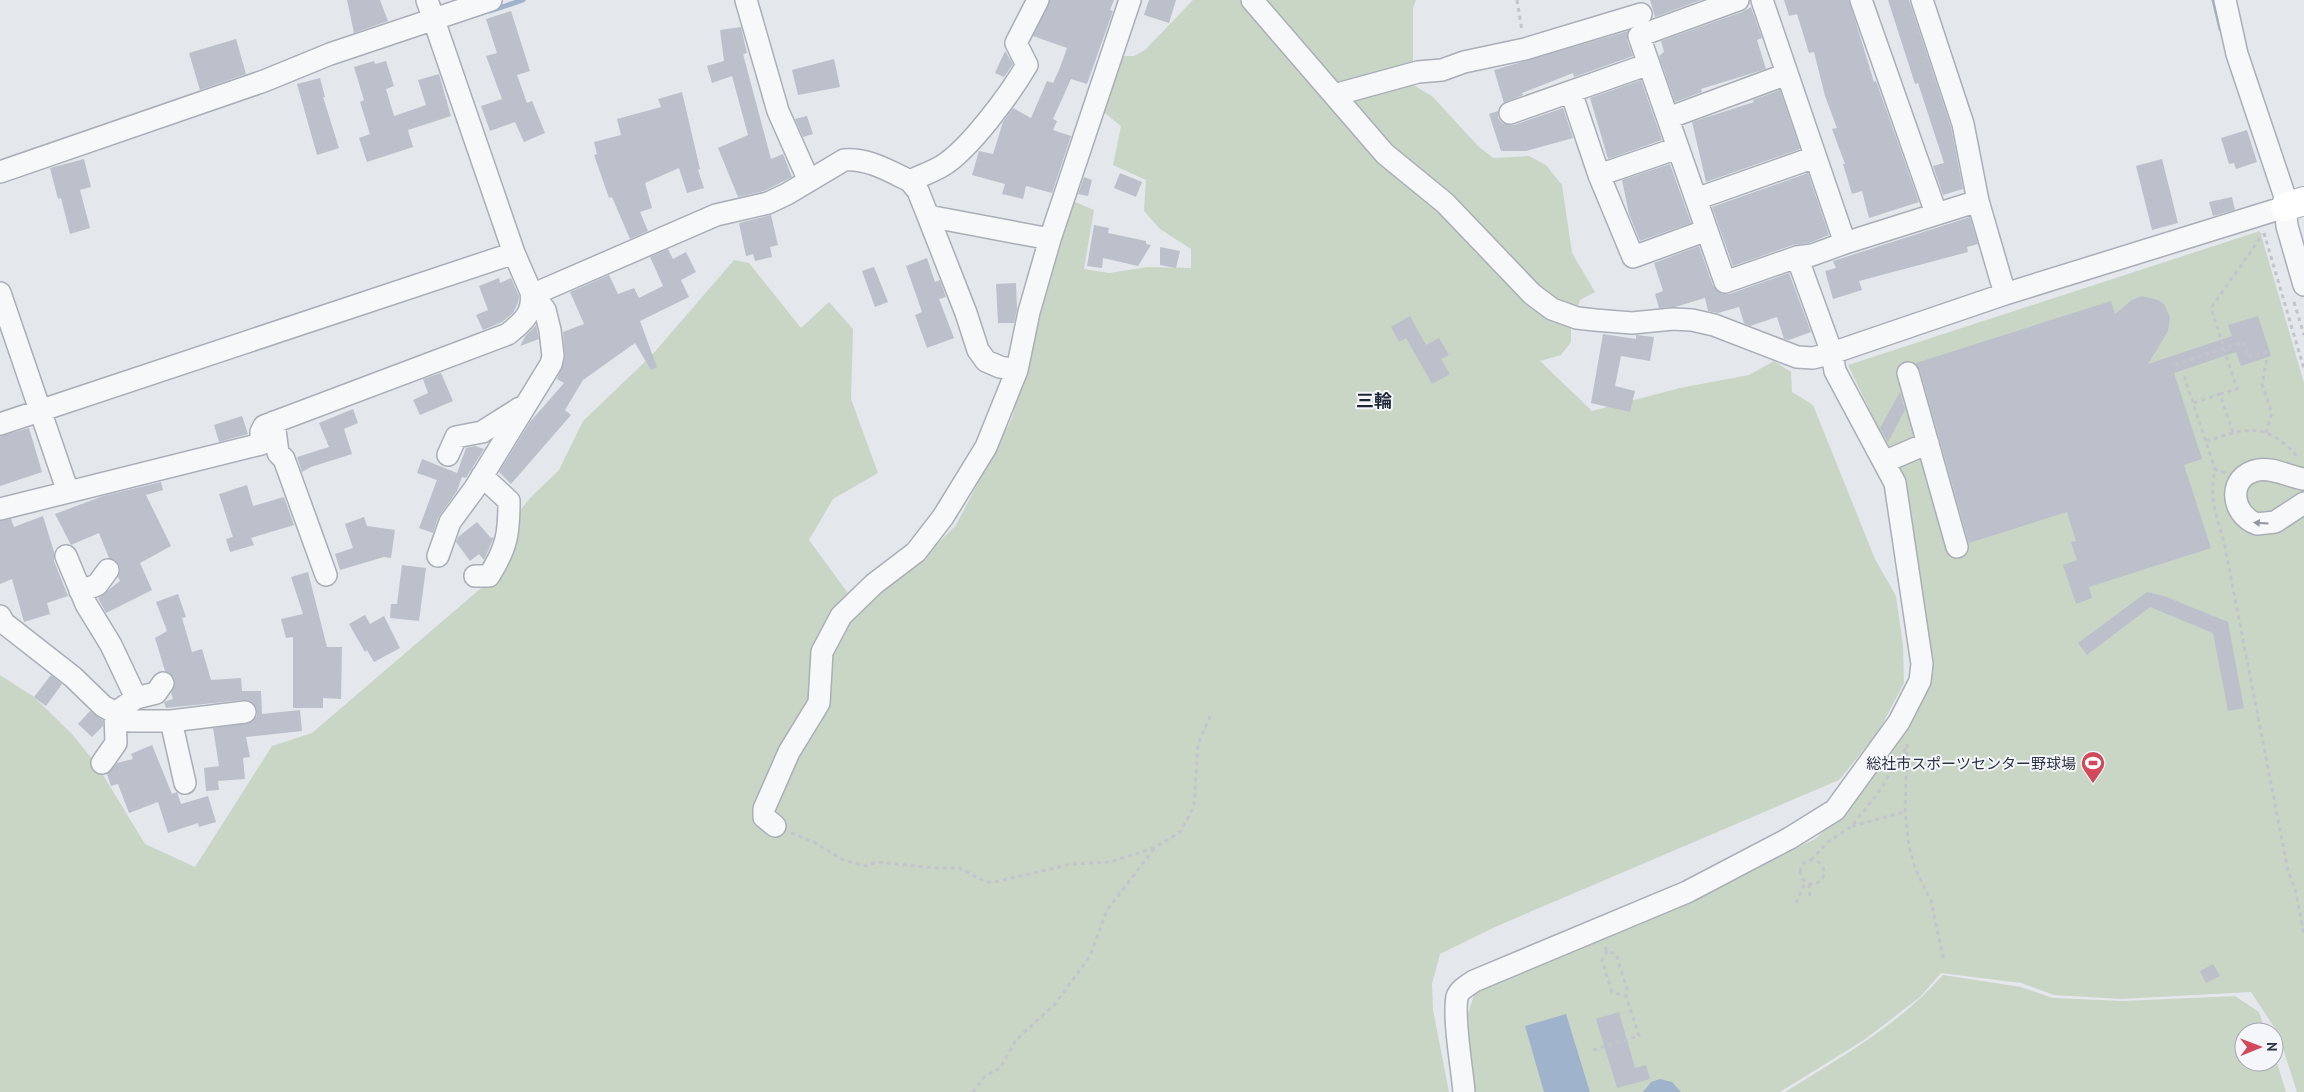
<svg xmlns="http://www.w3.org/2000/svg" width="2304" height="1092" font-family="'PT Sans','Noto Sans JP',sans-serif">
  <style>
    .green { fill: #c9d6c5 }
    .water { fill: #9fb4cc }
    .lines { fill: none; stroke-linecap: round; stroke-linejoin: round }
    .stream { stroke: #9fb4cc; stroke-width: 5 }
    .building { fill: #bbc0ca }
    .minor-casing { stroke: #a9aeb7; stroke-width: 24 }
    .major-casing { stroke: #a3abb8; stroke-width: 30 }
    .path { stroke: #c2c5cb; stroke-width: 3; stroke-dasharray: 4 4; stroke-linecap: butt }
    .minor { stroke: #f7f8fa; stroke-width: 21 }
    .major { stroke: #fff; stroke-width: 28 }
    .path-bridge { stroke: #c2c5cb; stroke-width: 3; stroke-dasharray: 4 4; stroke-linecap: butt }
    .oneway { fill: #9196a0 }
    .labels { text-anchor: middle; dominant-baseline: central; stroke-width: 4; stroke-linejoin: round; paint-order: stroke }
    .poi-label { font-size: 15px; fill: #2b3445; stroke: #f4f6f9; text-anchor: end }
    .quarter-label { font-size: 18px; font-weight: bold; fill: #1d2536; stroke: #f4f6f9 }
  </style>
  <rect width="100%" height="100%" fill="#e4e7ec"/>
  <path class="green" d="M1193,0H1416L1413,8V85L1432,96L1478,146L1493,158L1529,156L1546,165L1562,185L1572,253L1595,292L1580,300L1571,328V342L1561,355L1540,361L1592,411L1680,388L1749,375L1774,361L1791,372L1792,392L1813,405L1875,559L1896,596L1903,645L1904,683L1879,731L1839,780L1495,927L1440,954L1432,984L1433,1010L1449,1092H0V675L34,697L72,734L97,765L145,844L195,867L272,746L312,733L508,565L515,517L530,498L559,470L583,421L652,355L734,260L749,263L801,328L829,302L853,329L851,399L878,473L833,499L809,540L850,596L920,561L956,525L1012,418L1054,246L1073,201L1094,210L1084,269L1109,273L1148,267L1191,268V249L1160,229L1144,211L1146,180L1113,165L1121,126L1101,110L1119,56H1134L1145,50Z
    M2260,231L2304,383V1092H2297L2278,1033L2251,992L2121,999L2054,995L2021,983L1941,973L1920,997L1864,1040L1780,1092H1473L1468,1014L1474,995L1483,988L1713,888L1815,839L1854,803L1895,741L1930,667L1907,482L1884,440L1848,365Z
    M1943,975L2021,987L2053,998L2124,1001L2235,996L2259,1012L2266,1032H2244V1062H2274V1053L2286,1092H1785C1841,1057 1899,1025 1943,975Z"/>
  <path class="water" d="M1566,1014L1590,1092H1544L1525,1026Z
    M1660,1079L1672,1082L1681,1092H1643L1651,1082Z"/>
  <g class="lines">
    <path class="stream" d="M2214,0L2221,29
      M490,11L523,0"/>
  </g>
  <path class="building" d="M347,0H380L388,21L354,33Z
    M1050,0H1114L1110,10L1113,11L1087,84L1071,79L1053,119L1057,121L1053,130L1071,136L1052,193L1026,186L1023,199L1002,194L1005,184L972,175L979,151L993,154L1003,122L1013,108L1031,118L1047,81L1053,83L1059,70L1067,48L1033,36Z
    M1149,0H1176L1169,23L1144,15Z
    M1650,0H1701L1655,17Z
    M1784,0H1849L1874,82L1876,81L1919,202L1869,218L1862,191L1852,194L1843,164H1845L1832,129L1837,128L1825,96L1814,52L1809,53L1797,14L1789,16Z
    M1888,0H1909L1951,127L1963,189L1943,195L1933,166L1944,163L1918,83L1915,84Z
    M1751,7L1762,38L1757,40L1766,69L1701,89L1702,92L1675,102L1659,56L1664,52L1661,41L1742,12Z
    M511,11L530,71L517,75L527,103L532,101L545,133L524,142L515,122L490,131L481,106L502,99L486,56L497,53L486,19Z
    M741,27L747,53L743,54L771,159L783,154L792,177L764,191L738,197L718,148L748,135L732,76L712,83L707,66L724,61L720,30Z
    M1628,31L1627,40L1633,56L1574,77L1573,73L1522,93L1523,95L1504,103L1494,70Z
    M236,39L246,74L200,90L189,53Z
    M1005,51L1013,64L1004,77L995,73Z
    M834,59L840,87L798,95L792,70Z
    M374,61L375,64L386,61L394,86L386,89L394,116L426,105L418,80L439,74L451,116L408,130L413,147L367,162L359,138L370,134L360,102L364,100L354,67Z
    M320,78L325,97H323L339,148L317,155L297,84Z
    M1641,80L1662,140L1608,159L1590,98Z
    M1780,90L1800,149L1706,182L1692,122L1754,102L1753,100Z
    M682,92L700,169L698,170L704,188L687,193L679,168L645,183L652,208L640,212L648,231L630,239L612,197L609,198L594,155L597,154L594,142L621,135L617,119L661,107L658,99Z
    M1563,108L1573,138L1526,151H1501L1489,114L1498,111V118L1502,123L1514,125Z
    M807,116L813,134L803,137L795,119Z
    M2247,130L2257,162L2236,169L2234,163L2229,164L2221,138Z
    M84,159L91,187L80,190L90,228L70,234L61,198L58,199L50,168Z
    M2162,159L2178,223L2152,230L2136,166Z
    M1670,164L1691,223L1640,241L1629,214L1622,180Z
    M1120,173L1142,182L1136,197L1114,188Z
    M1808,173L1829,235L1809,243L1793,245L1733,266L1712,207Z
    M1084,177L1092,180L1088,196L1078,194Z
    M2232,197L2235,210L2213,216L2209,202Z
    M771,215L778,245L770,247L772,257L755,261L753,254L746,256L739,223Z
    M1970,217L1978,244L1967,247L1968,252L1859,281L1862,290L1833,299L1825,271L1836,268L1833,261Z
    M1094,225L1109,228L1108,233L1146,241V244L1151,245L1138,266L1103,258L1102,268L1087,266Z
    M1699,246L1713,286L1722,294H1729L1789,273L1811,332L1789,340L1784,339L1777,317L1750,326L1744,323L1739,307L1718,313L1708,311L1705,298L1675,307L1659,308L1655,294L1663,291L1654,263Z
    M1160,247L1180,251L1176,268L1160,265Z
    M668,249L673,259L686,252L696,272L681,280L689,297L640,321L657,367L651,370L635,343L583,380L565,410L571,415L511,484L499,472L530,422L564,383L557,379L565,359L563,332L584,324L570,292L609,275L618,294L634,288L639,298L663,286L650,257Z
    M927,258L935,282L940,280L946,297L939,299L954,338L927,348L915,315L922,312L906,266Z
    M874,267L888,302L875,307L862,271Z
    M499,278L500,283L511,278L519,296L518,303L513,313L502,322L483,330L476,315L488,310L479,286Z
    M1016,283L1017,309L1014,323H998L996,284Z
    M2142,296L2158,300L2164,304L2170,317L2168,331L2148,364L2232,336L2228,325L2258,316L2271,356L2241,366L2236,352L2174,373L2202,459L2184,465L2211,548L2089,587L2092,598L2076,604L2063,565L2077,560L2071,542L2076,541L2067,512L1969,543L1920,370L1916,363L2111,301L2115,314L2132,300Z
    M1410,316L1426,345L1439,338L1449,355L1441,359L1450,374L1432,384L1406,338L1399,342L1391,327Z
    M536,325L539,339L520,346L526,335Z
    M1603,334L1636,339V335L1654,337L1650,361L1621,356L1615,386L1635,391L1630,412L1591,403Z
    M441,373L453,401L420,415L413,400L428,393L423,379Z
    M1900,392L1905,410L1888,442L1880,428Z
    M353,409L358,423L344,429L352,454L311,467L302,472L297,457L329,447L319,423Z
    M242,416L248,434L219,442L214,425Z
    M29,428L42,472L0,486V436Z
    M475,446L484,449L466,478L462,477L457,491L438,518L433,533L419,528L437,480L417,473L422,459L457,473L466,448Z
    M161,482L163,490L146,495L171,546L140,563L152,590L106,613L98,598L120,581L118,577L120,571L119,565L109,558L99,533L71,545L55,514L103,496Z
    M247,485L253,506L284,497L294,525L251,538L254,545L230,552L226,539L233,537L219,494Z
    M43,516L54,552V561L68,596L47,603L50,614L24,622L12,579L0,584V521L11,519L14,527Z
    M364,517L367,526L395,530L391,558L384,557L340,570L335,554L353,548L345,524Z
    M477,522L491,538L494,537L484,560L479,554L470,561L456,542L458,537Z
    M402,565L426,568L419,621L390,618L391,604H397Z
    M308,572L327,647H342L341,699L323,698V708H293V637L286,638L281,619L303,614L291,577Z
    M2147,592L2164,596L2228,622L2244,708L2228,711L2213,633L2150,607L2087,655L2078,643Z
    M178,594L186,617L182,618L192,652L202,649L211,680L241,678L242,691H261L262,714L300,710L302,731L246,737L250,757L243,758L245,779L218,781L219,790L206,791L204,768L219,766L213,728L252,722L257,716V710L250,701L243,700L166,708L164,702L173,699L171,693L175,684L174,677L165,671L155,638L167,631L156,602Z
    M365,615L370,624L384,616L400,648L374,662L367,650L365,652L349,624Z
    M51,675L62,684L46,706L34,697Z
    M90,711L103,720V726L92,737L78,724Z
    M152,745L172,794L177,792L181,804L208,796L216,822L199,827L198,823L168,833L158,802L129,813L118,784L111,786L107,774L117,763L133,759L131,754Z
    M2213,964L2220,976L2206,983L2200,971Z
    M1619,1012L1635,1068L1646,1065L1650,1079L1617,1088L1596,1019Z"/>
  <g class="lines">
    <g class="minor-casing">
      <path id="minor" d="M427,0L514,253L531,292L545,310L550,330L553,356L551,364L475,488L450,522L438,556
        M746,0L778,111L809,181
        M1252,0L1385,154L1445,203L1532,294L1552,309L1577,318L1595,320L1632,323L1673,319L1692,320L1714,325L1797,357L1813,358L1832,353L1835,371L1895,483L1922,664L1920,681L1899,722L1835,810L1790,838L1687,892L1474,981C1468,985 1459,990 1457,997C1453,1019 1462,1068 1464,1092
        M1738,0L1639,36L1725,282L1797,257L1812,255L1845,243L1762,0
        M1861,0L1936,213
        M1922,0L1963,124L1978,201L2005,294
        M2225,0L2237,54L2284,194L2287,226L2304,285
        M1571,92L1599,175L1678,148
        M1334,95L1418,72L1442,70L1464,62L1525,49L1641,14
        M1510,113L1649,64
        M1668,118L1787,74
        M0,172L264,81L330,54L491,0
        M1599,175L1633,257L1707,230
        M910,181L918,191L928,216L966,313L978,350L986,361L1000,367L1017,370
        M1696,199L1815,157
        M928,216L1050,239
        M1845,243L1978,201
        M1797,257L1832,353L2005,294L2285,207
        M531,292L541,291L716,215L768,203L787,194L844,160C868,158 889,171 910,181C920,176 932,172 942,166C969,150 1010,94 1027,65L1016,43L1038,0
        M0,293L68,492
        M1908,373L1957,547
        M274,422L278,453L284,459L326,575
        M0,424L514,253
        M448,455L456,437L482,432L520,408
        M1884,462L1928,443
        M2304,479C2290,477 2272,467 2258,470C2227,476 2230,514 2257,524L2275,522L2304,503
        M0,509L261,444V432L264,426L508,334C523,322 534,313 531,292
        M66,556L86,604L111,645L136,698L115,713L116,743L102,763
        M475,576H489C507,547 509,534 509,501L482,476
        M80,591L97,585L108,570
        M0,616L4,623L73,677L103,706L130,721H171L245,712
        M136,698L156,693L163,683
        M171,721L185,783
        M775,826L764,817V809L789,752L819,703L822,652L841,616L874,584L916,552L943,517L986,447L1017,370L1029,312L1050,239L1130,0"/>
    </g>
    <g class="major-casing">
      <path id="major" d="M2285,207L2304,201"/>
    </g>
    <path class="path" d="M1517,0L1522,31
      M2264,233L2304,369
      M2294,302L2304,335
      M2184,376L2215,469
      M2220,394L2237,389L2211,308L2263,234
      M2194,403L2220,394L2233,433
      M2266,433L2272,413L2262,384L2267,358
      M2206,441C2247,428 2265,421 2297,456
      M2225,473L2215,469C2209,498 2216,514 2224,542L2288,871L2296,892L2304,935
      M1907,744L1905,812L1909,846L1915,868L1931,901L1944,961
      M1852,826L1905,812
      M791,833L814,842L843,860L865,866L877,862L936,868H959L986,882H995L1071,864L1110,862L1154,848L1180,832L1194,807L1198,744L1212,712
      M1800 872a12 12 0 1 1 24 0a12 12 0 1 1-24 0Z
      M1811,860L1828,842L1852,826L1878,793L1906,748
      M1809,884L1810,899
      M1796,903L1805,883
      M1607,951L1602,960L1612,992L1626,996
      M1593,1050L1639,1036L1626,996L1627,989L1616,954L1607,951L1605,946
      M973,1092L984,1077L1000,1068L1016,1040L1055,1004L1090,956L1107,910L1154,849"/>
    <use href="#minor" class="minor"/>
    <use href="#major" class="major"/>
    <path class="path-bridge" d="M2175,365L2243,342L2248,357L2265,352L2267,358"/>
  </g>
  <defs><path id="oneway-solid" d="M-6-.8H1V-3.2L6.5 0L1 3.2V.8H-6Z" transform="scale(1.25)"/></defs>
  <use class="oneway" href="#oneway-solid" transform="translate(2261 523) rotate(-176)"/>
  <defs>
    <g id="stadium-pin" transform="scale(1.25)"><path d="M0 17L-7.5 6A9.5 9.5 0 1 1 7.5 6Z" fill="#d1495b" stroke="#f4f6f9"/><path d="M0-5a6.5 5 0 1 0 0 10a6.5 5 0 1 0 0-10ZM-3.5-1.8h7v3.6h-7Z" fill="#fff"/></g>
  </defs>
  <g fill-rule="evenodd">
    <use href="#stadium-pin" x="2093" y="763"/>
  </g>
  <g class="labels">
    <g class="poi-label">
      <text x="2076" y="763">総社市スポーツセンター野球場</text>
    </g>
    <g class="quarter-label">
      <text x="1374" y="400">三輪</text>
    </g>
  </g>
  <g transform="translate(2259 1047) rotate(89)"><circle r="24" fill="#f4f6f9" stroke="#a4a8b1"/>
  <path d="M0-4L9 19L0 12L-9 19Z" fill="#d1495b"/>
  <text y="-8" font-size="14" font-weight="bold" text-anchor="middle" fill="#2b3445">N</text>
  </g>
</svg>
